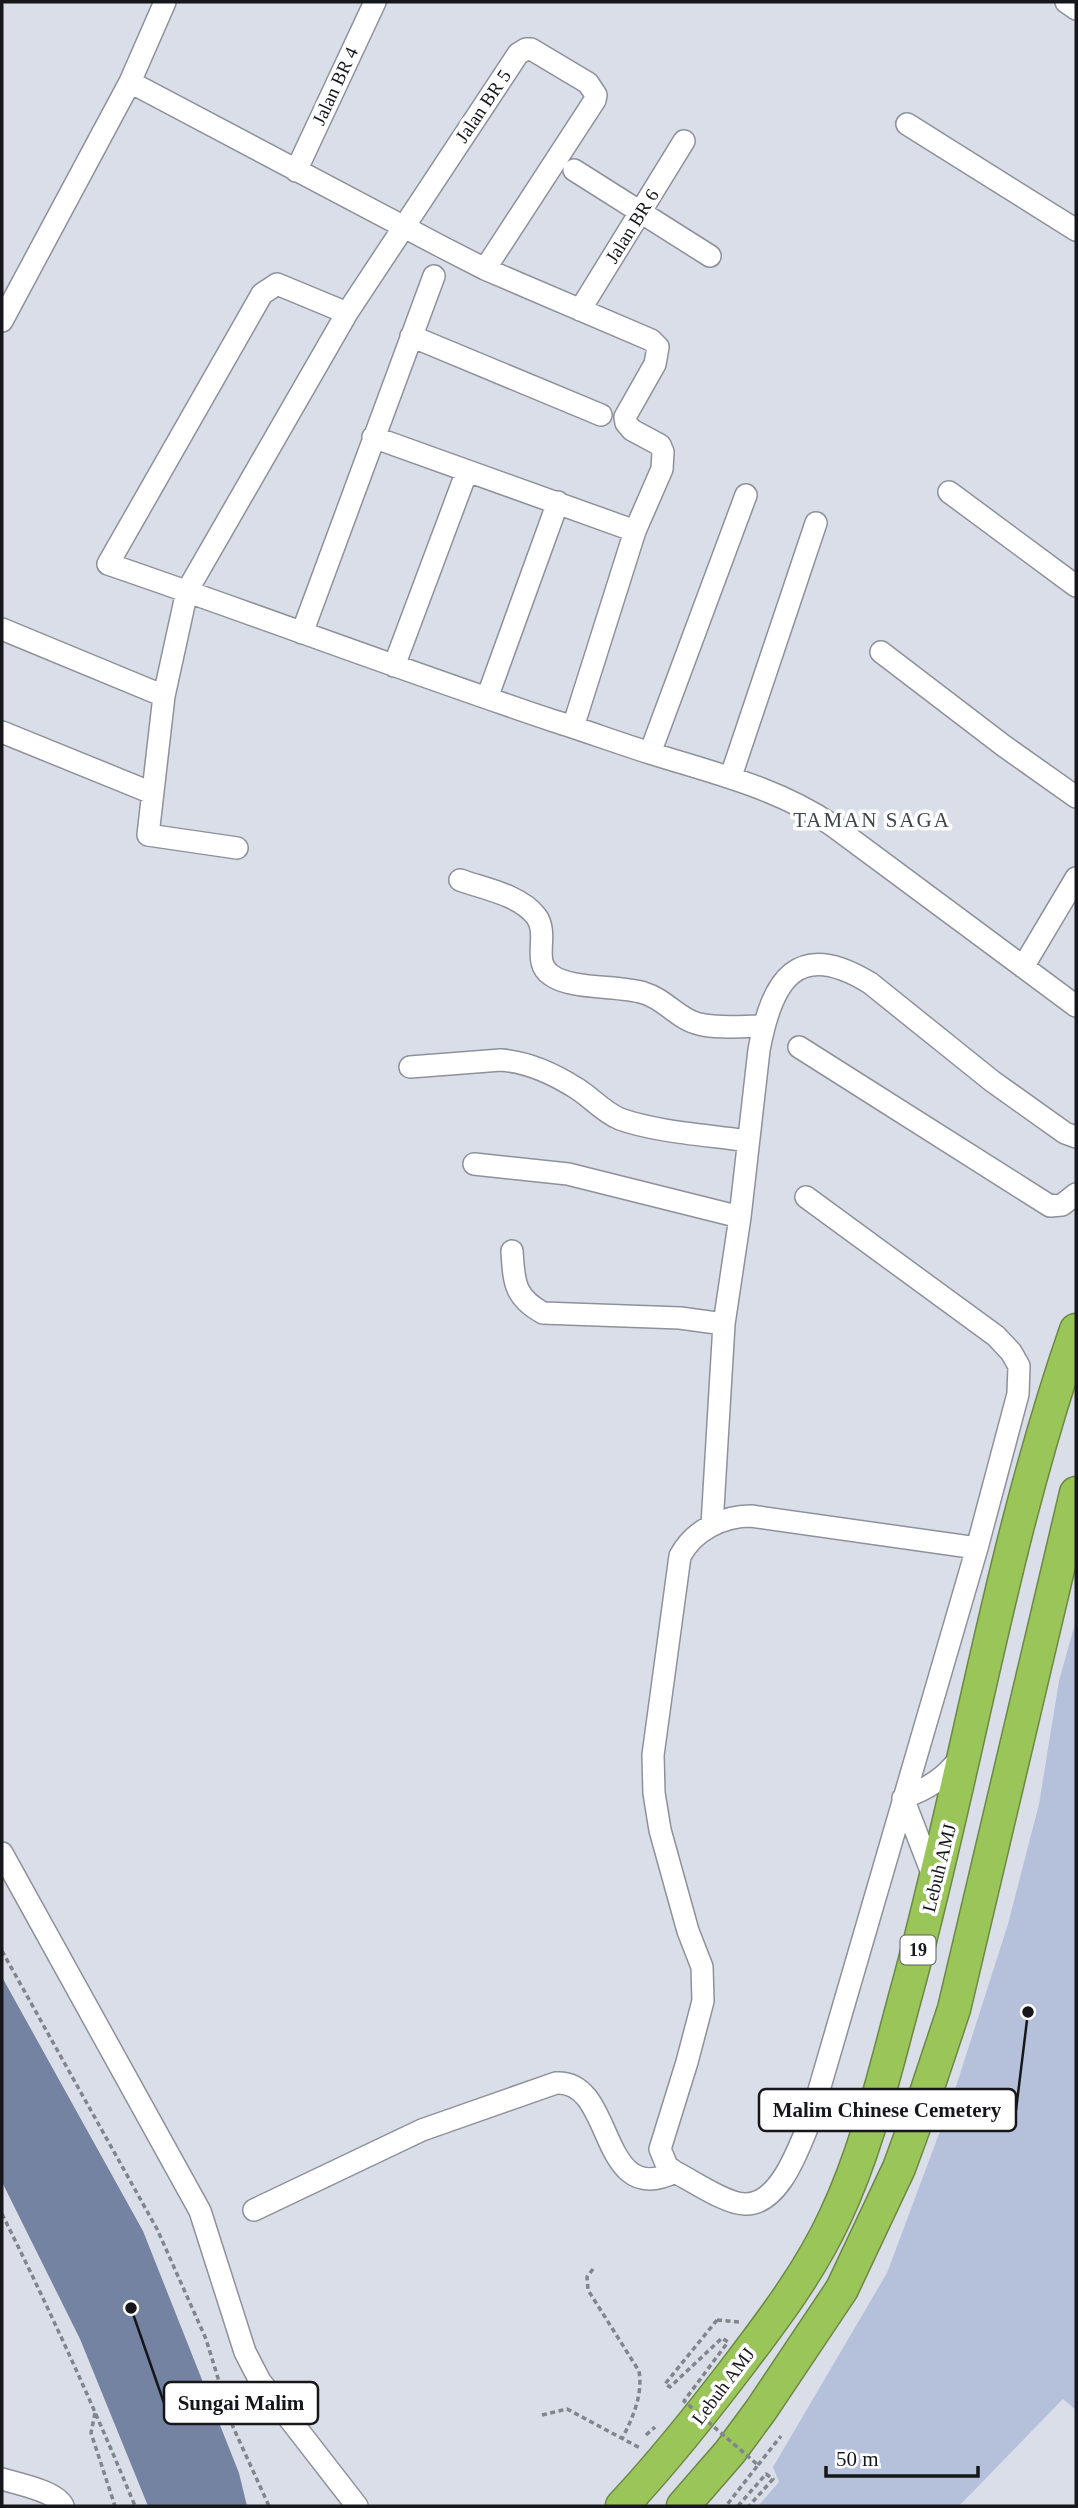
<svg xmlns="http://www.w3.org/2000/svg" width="1078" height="2508" font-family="'Times New Roman',serif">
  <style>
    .green { fill: #b5c1db }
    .water { fill: #7583a2 }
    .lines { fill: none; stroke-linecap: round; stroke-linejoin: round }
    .minor-casing { stroke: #8d919b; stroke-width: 24 }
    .highway-casing { stroke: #6c8843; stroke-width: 35 }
    .path { stroke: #82858c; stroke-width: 3.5; stroke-dasharray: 5 3.5; stroke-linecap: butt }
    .minor { stroke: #fff; stroke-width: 21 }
    .highway { stroke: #9ac559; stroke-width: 32 }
    .path-bridge { stroke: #82858c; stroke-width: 3.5; stroke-dasharray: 5 3.5; stroke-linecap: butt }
    .labels { text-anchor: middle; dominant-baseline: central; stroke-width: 7; stroke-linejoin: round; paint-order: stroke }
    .shield { fill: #fff; stroke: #5c5d5f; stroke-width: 2 }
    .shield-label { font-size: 18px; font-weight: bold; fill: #16171b }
    .street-label { font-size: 19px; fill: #16171b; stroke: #fff }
    .neighbourhood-label { font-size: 21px; letter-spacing: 2px; fill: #40444c; stroke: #fff }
    .leader { fill: none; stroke: #16171b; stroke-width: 2.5 }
    .callout-dot { fill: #16171b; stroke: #fff; stroke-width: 2.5 }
    .callout { fill: #fff; stroke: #16171b; stroke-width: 2.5 }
    .callout-label { font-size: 21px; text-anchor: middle; font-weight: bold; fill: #16171b }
  </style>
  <rect width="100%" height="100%" fill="#dadee9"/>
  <path class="green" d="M1076,1620V2410L1063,2399L959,2506H758L779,2482L773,2467L887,2273L952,2099L1008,1924L1039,1804L1059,1681Z"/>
  <path class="water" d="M2,1977L143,2231L239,2473L247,2506H148L80,2339L2,2182Z"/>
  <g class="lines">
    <g class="minor-casing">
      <path id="minor" d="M1066,2L1076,9
        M130,82L444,248L485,269L651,340L658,347L655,364L625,417L626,423L632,430L660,445L663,452L662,469L635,531L573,727
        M907,124L1076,230
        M574,170L710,256
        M296,171L375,2
        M580,310L684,141
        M347,313L277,284L262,294L108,564C257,615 405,671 554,721C586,731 618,743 650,753C713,773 776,787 832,825L1076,1006
        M2,321L130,82L165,2
        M411,336L601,415
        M373,437L635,531
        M949,492L1076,586
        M2,629L164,696
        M302,633L434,276
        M881,652L1004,746L1076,797
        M394,666L467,471
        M487,698L558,502
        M2,732L152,793
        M650,753L746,495
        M731,776L816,523
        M237,848L148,835L164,696L187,591L347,313L518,54L526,49H531L588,83L596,95L595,100L485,269
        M460,880C485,889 520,895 536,916C550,934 531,962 551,975C571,990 619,985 644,993C665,999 679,1020 699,1024C719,1029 743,1026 763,1026
        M1023,967L1076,878
        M799,1047L1050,1206L1062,1205L1076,1194
        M410,1067L501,1060C527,1062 554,1074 576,1088C591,1097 603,1112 620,1119C656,1132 708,1135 747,1141
        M474,1164L568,1174L740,1217
        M512,1251C514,1282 514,1297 543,1313L680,1318L724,1324
        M712,1525L724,1324L740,1217L759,1050C772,980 797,938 870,983L992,1081L1065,1133L1076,1137
        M2,1853L200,2211L245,2352L260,2381L357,2506
        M935,1881L903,1798C927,1789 944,1779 960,1758
        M675,2172L667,2166L660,2149L687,2062L703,2001L702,1967L688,1931L660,1830L654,1793L653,1755L680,1556C694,1530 723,1516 751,1516L977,1548
        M254,2210L422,2130L556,2083C616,2079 597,2210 675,2172C693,2181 726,2204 745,2204C780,2205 799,2147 810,2121L977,1548L1018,1394L1019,1366L1011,1352L996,1336L806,1197
        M2,2479C18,2484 56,2491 63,2506"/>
    </g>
    <g class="highway-casing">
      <path id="highway" d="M622,2506C665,2460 703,2412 741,2362C776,2316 811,2269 835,2217C869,2145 886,2066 907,1990C967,1771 1001,1545 1076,1330
        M683,2506L730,2452L761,2410L842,2289L899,2168L921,2108L954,2009L1076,1493"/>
    </g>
    <path class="path" d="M2,1951L157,2229L206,2339L233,2427L269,2506
      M2,2214C50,2310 94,2407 135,2506
      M593,2269L587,2277L588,2290L639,2371C643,2395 633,2417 622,2439
      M717,2320L739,2322
      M95,2413L91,2433L115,2506
      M542,2415L567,2409L640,2448
      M646,2435L655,2427
      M758,2465L781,2436
      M738,2506L766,2474L773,2479L749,2506"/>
    <use href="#minor" class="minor"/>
    <use href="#highway" class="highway"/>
    <path class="path-bridge" d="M717,2320L665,2384L670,2387L722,2338L728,2342L684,2401L758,2465L726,2506"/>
  </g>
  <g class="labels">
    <rect class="shield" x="900.5" y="1935.5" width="35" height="29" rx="5"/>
    <g class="shield-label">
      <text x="918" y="1950">19</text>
    </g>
    <g class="street-label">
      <text transform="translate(335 86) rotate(-65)">Jalan BR 4</text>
      <text transform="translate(483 106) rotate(-56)">Jalan BR 5</text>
      <text transform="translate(632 226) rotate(-58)">Jalan BR 6</text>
      <text transform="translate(939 1868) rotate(-76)">Lebuh AMJ</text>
      <text transform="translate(723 2386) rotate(-53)">Lebuh AMJ</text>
    </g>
    <g class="neighbourhood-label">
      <text x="872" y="820">TAMAN SAGA</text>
    </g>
  </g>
  <path class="leader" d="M1028 2012L1016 2110M131 2308L164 2403"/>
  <g class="callout-dot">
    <circle cx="1028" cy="2012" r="7"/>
    <circle cx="131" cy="2308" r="7"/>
  </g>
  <g class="callout">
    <rect x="759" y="2089" width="257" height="42" rx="7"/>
    <rect x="164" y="2382" width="154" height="42" rx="7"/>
  </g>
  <g class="callout-label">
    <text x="887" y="2117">Malim Chinese Cemetery</text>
    <text x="241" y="2410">Sungai Malim</text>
  </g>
  <rect width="1078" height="2508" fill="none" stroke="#16171b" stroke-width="7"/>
  <path d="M826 2466v10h152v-10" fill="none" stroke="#16171b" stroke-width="3.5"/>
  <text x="836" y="2466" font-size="21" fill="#16171b" stroke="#ffffff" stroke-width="5" paint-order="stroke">50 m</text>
</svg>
